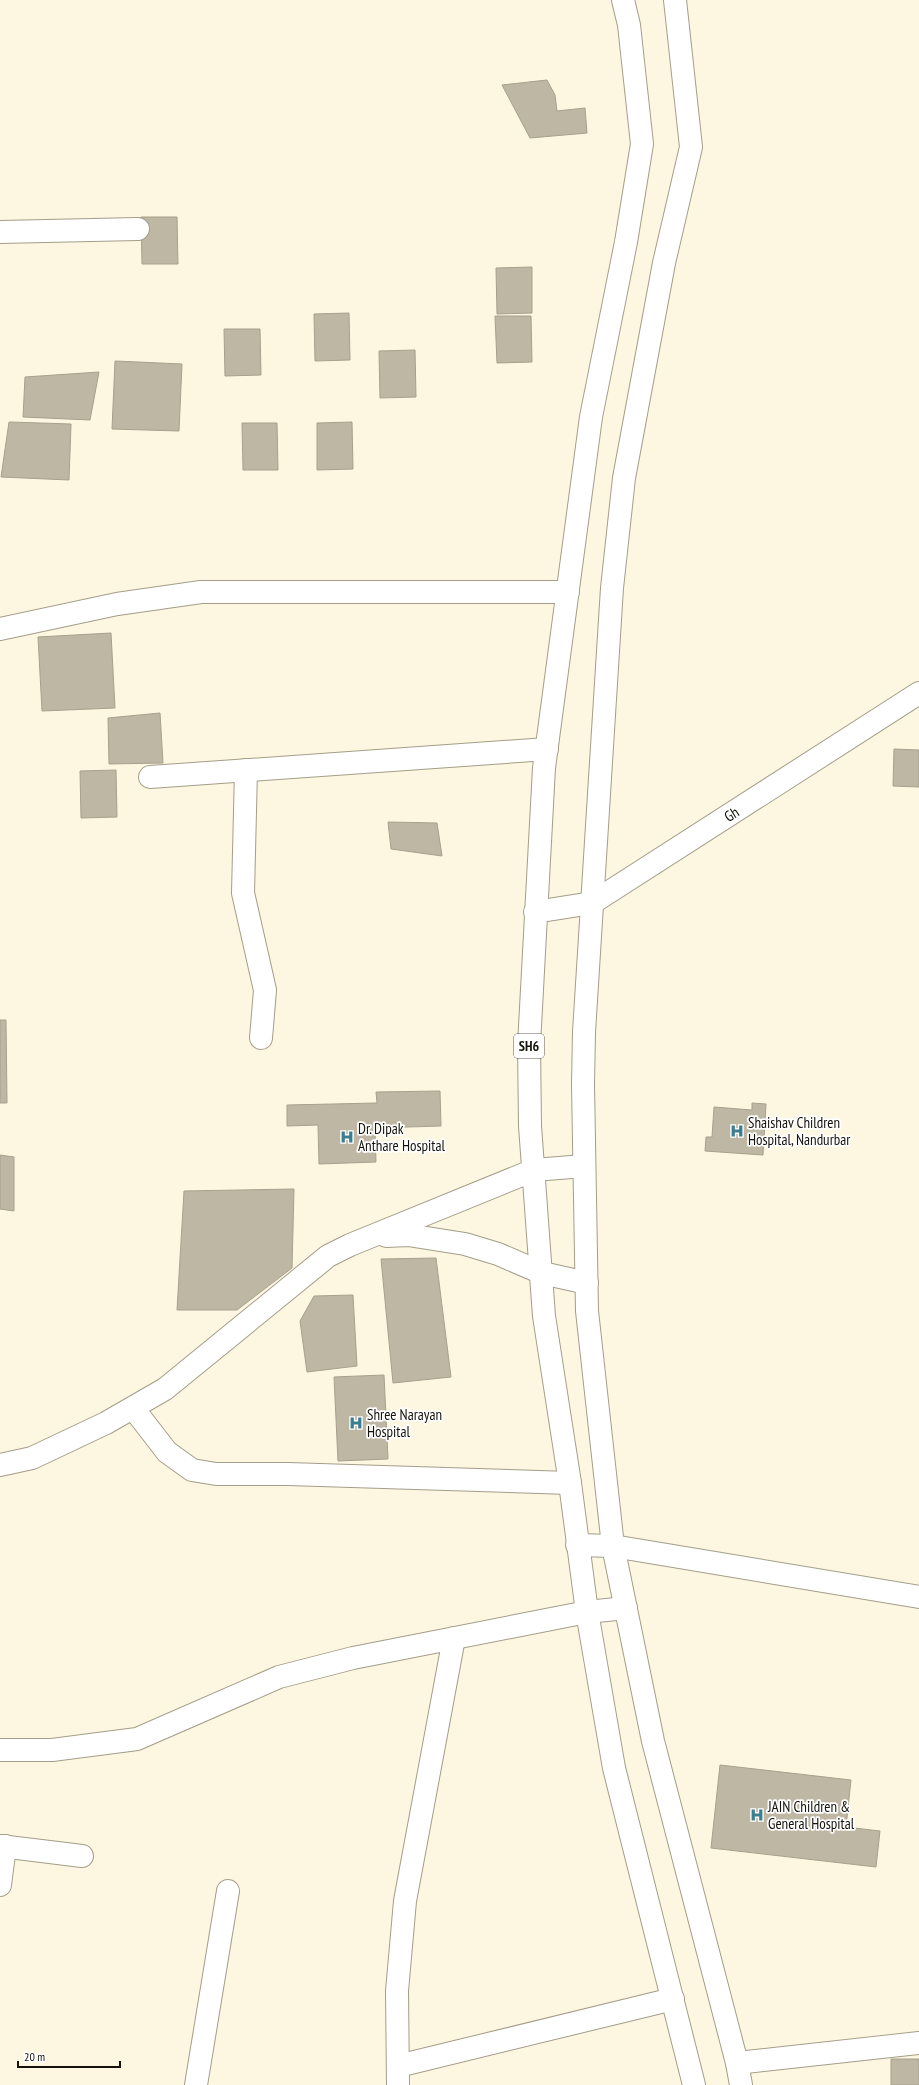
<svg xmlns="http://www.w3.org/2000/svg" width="919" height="2085" font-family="'PT Sans Narrow',sans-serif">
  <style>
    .building { fill: #beb7a3; stroke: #a7a08c }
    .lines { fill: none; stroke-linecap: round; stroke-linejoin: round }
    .minor-casing { stroke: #a49d89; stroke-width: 24 }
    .major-casing { stroke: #a49d89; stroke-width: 24 }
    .minor { stroke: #fff; stroke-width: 22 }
    .major { stroke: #fff; stroke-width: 22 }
    .labels { text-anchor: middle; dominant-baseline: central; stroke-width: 3.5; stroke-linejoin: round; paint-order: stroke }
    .shield { fill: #fff; stroke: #5a5954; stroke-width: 1 }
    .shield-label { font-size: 14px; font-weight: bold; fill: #14120b }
    .street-label { font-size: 15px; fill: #14120b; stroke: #fff }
    .poi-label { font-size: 15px; fill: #14120b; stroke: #fff; text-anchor: start }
  </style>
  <rect width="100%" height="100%" fill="#fdf6e0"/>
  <path class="building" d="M547,80L555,95L557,111L585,108L587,133L530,138L502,85Z
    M141,217H177L178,264H142Z
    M532,267V313L497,314L496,268Z
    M349,313L350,360L315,361L314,314Z
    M495,316H531L532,362L497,363Z
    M224,329H260L261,375L225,376Z
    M415,350L416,397L380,398L379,351Z
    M115,361L182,364L179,431L112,429Z
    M99,372L90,420L23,417L25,377Z
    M9,422L71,424L69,480L1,477Z
    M352,422L353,469L317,470V423Z
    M242,423H277L278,470H243Z
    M111,633L115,708L42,711L38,637Z
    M160,713L163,763L109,764L108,718Z
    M894,749L919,750V787L893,786Z
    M116,770L117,817L81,818L80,771Z
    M388,822L437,823L442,856L391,849Z
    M0,1020H6L7,1103H0Z
    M440,1091L441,1126L375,1128L376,1162L319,1164L318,1125L287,1126V1105L377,1103L376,1092Z
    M752,1103L766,1104L763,1155L705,1151L706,1137H712L714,1107L752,1110Z
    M0,1155L14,1157V1211L0,1209Z
    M294,1189L292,1268L237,1310H177L184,1191Z
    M436,1258L451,1377L393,1383L381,1259Z
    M353,1295L357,1366L307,1372L300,1321L314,1296Z
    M384,1375L388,1459L338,1461L334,1377Z
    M720,1765L851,1780L846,1827L880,1831L876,1867L711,1848Z
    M891,2059H919V2085H891Z"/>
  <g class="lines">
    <g class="minor-casing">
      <g id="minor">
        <path d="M0,232L138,229"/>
        <path d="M0,629L117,604L201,592H568"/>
        <path d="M246,770L243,893L265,990L261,1038"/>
        <path d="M150,777L547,749"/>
        <path id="s1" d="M535,912L592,903L919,693"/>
        <path d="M386,1236L408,1235L465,1244L498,1254L542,1273L587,1283"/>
        <path d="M133,1408L167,1452L192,1470L216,1474H288L570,1483"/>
        <path d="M0,1465L32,1458L106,1423L165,1389L328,1256L350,1245L534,1170L584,1166"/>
        <path d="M577,1545L613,1546L919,1597"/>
        <path d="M0,1750H52L137,1739L279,1677L353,1658L587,1612L626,1608"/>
        <path d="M0,1846L82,1856"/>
        <path d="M0,1885L5,1846"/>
        <path d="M737,2063L919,2043"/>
        <path d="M398,2066L673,1999"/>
        <path d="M196,2085L228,1891"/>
        <path d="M398,2085L397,1991L405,1901L454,1638"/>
      </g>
    </g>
    <g class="major-casing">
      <path id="major" d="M623,0L629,25L642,144L626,242L591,417L544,768L529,1045L530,1126L544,1316L570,1483L587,1612L614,1768L694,2085
        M675,0L691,147L664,263L624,478L612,588L584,1032L583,1084L587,1311L613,1546L653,1741L737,2063L741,2085"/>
    </g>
    <use href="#minor" class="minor"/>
    <use href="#major" class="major"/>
  </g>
  <defs>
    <g id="hospital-bare" transform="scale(1.08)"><path d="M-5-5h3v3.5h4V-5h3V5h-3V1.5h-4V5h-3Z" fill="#3b7e8f" stroke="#fff" stroke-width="2.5" paint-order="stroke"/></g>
  </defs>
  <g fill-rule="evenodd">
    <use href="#hospital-bare" x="737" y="1131"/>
    <use href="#hospital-bare" x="347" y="1137"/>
    <use href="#hospital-bare" x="356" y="1423"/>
    <use href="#hospital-bare" x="757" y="1815"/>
  </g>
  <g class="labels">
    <rect class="shield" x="514" y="1034" width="30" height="24" rx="3"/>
    <g class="shield-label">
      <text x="529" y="1046">SH6</text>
    </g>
    <g class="street-label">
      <text stroke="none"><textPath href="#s1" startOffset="223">Gh</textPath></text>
    </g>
    <g class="poi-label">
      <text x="748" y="1122">Shaishav Children<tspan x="748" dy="17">Hospital, Nandurbar</tspan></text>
      <text x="358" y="1128">Dr. Dipak<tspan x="358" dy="17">Anthare Hospital</tspan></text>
      <text x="367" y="1414">Shree Narayan<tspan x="367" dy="17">Hospital</tspan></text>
      <text x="768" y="1806">JAIN Children &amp;<tspan x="768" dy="17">General Hospital</tspan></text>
    </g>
  </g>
  <path d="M18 2061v6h102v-6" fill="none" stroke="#14120b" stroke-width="2"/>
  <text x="24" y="2061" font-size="12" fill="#14120b" stroke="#ffffff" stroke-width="3" paint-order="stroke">20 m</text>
</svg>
